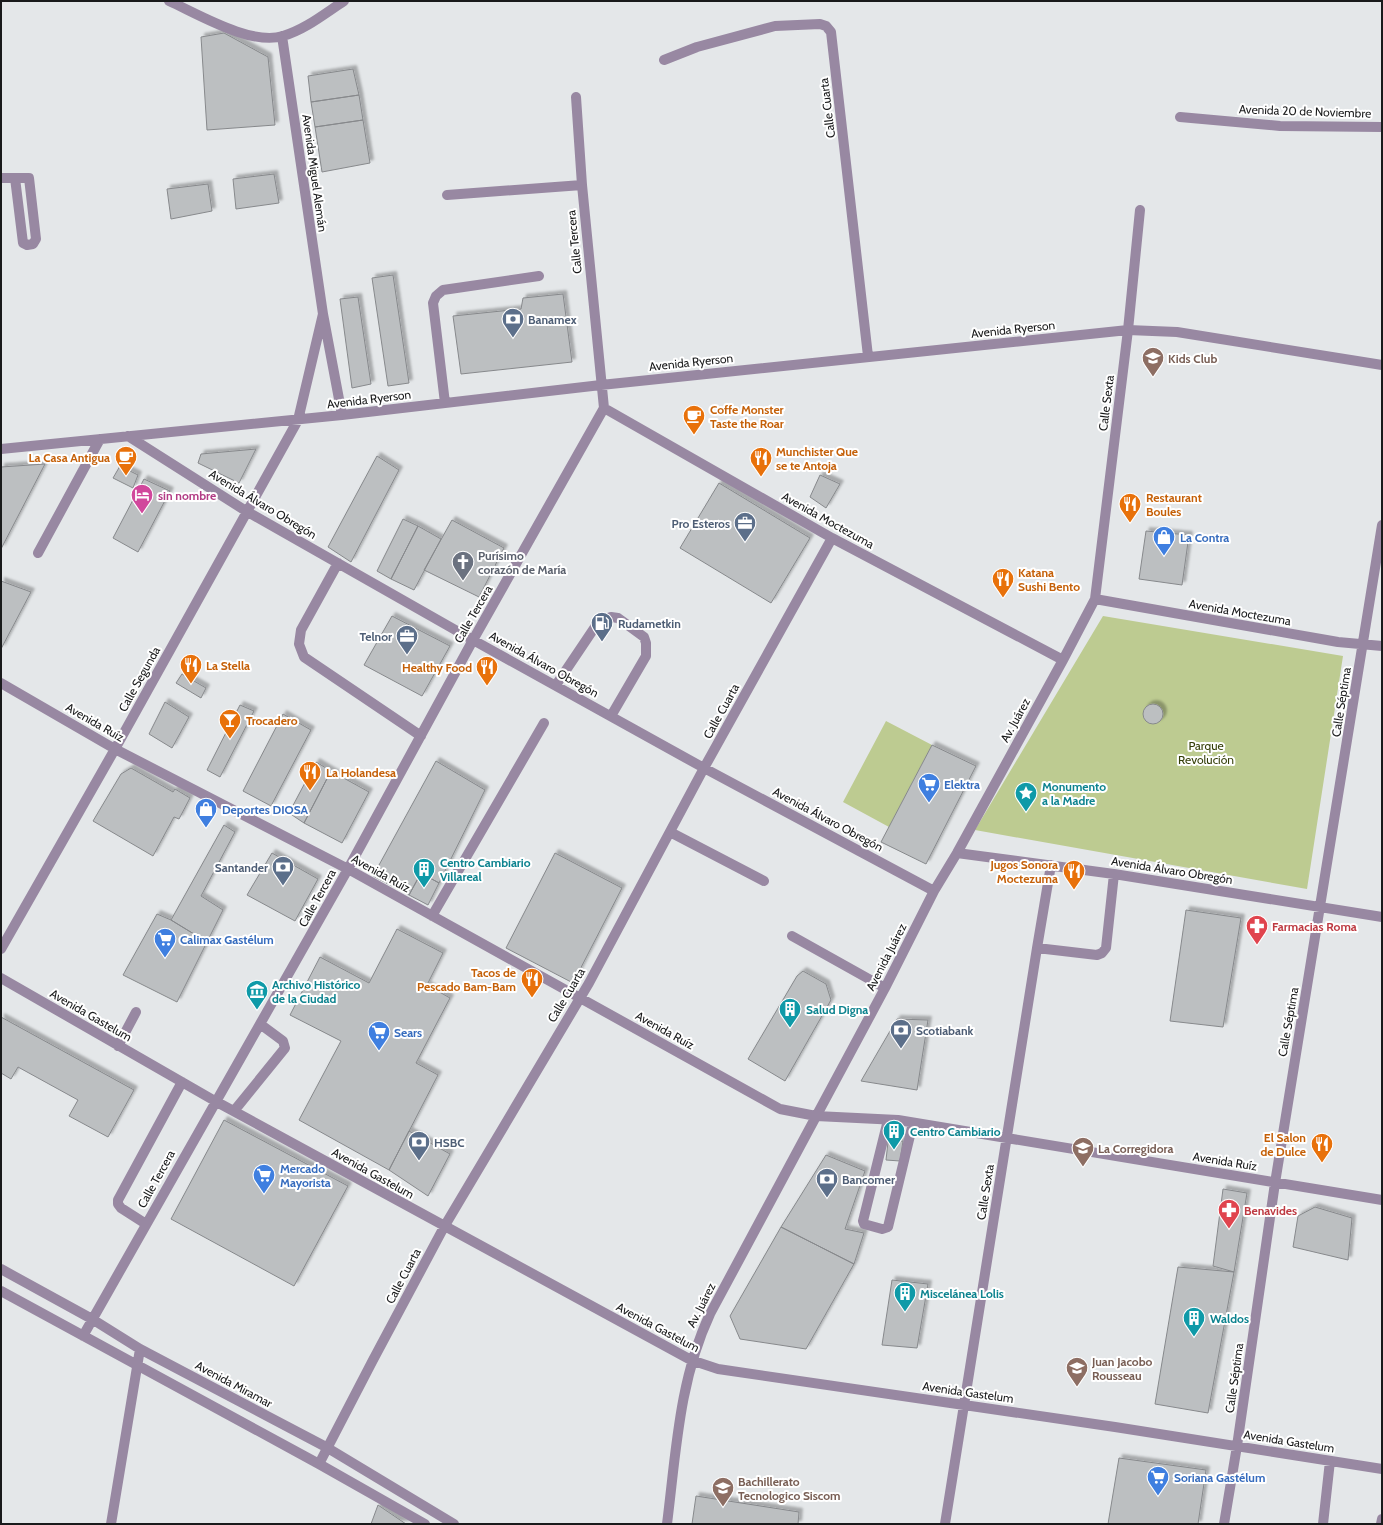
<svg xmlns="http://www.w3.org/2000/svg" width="1383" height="1525" font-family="Cabin,sans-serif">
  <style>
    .green { fill: #bdcb91 }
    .building { fill: #bcbfc1; stroke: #87898c; filter: url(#shadow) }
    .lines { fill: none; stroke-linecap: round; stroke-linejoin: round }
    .minor { stroke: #9888a2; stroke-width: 10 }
    .labels { text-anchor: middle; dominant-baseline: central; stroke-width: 4; stroke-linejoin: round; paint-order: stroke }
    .street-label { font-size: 12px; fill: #191a1b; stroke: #fff }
    .service-label { font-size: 12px; font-weight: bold; fill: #4e5e75; stroke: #fff; text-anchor: start }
    .education-label { font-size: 12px; font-weight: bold; fill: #785e54; stroke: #fff; text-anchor: start }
    .food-label { font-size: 12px; font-weight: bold; fill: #c56008; stroke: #fff; text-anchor: start }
    .hotel-label { font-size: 12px; font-weight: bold; fill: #b23c85; stroke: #fff; text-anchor: start }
    .shop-label { font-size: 12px; font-weight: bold; fill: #366cbe; stroke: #fff; text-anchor: start }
    .worship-label { font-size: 12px; font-weight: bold; fill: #5b616d; stroke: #fff; text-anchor: start }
    .park-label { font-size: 12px; fill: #343e08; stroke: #fff }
    .culture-label { font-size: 12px; font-weight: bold; fill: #0d838f; stroke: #fff; text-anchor: start }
    .health-label { font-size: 12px; font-weight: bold; fill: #be3a42; stroke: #fff; text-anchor: start }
  </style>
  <defs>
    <filter id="shadow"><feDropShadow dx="3.5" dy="-3.5" stdDeviation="1" flood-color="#0004"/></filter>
  </defs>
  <rect width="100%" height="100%" fill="#e4e7e9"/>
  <path class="green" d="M1103,616L1343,656L1307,889L975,830Z
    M886,721L932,745L889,827L843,802Z"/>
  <path class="building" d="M224,33L268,57L275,125L207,130L201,37Z
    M353,69L359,95L311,102L308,76Z
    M359,95L363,120L315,127L311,102Z
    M363,120L370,163L322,172L315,127Z
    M274,174L279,203L236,209L233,179Z
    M208,184L212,211L171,219L167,189Z
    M393,275L409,383L388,386L372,278Z
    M563,294L572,362L461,374L453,316L521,309L523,298Z
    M358,297L371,384L352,388L340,299Z
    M256,449L239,483L198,463L201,454Z
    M377,456L399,470L351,562L328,547Z
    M45,464L1,549V467Z
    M120,466L138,475L133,488L113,478Z
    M820,475L840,484L826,508L810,497Z
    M144,479L170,491L138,552L113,538Z
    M719,483L810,538L771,603L680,548Z
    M403,519L418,526L391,579L377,571Z
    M452,520L504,548L479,597L424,570Z
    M418,526L441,539L414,590L391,579Z
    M1146,531L1189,535L1182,585L1139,579Z
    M1,581L31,592L1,649Z
    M392,616L450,646L422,696L364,665Z
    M182,674L206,688L201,698L176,683Z
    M165,702L189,717L172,748L149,734Z
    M1143 714a10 10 0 1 1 20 0a10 10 0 1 1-20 0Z
    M240,705L254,711L220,777L207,770Z
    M283,714L311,730L271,806L243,791Z
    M932,745L976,766L926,864L881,842Z
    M436,761L485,790L439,883L421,873L409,895L373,876Z
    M316,762L331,771L304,823L289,813Z
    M131,768L173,792L175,789L190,798L179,819L174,817L153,856L93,821L121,774Z
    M331,771L369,792L342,843L304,823Z
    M224,825L235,832L201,896L223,910L207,942L171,920Z
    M272,853L318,879L295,921L247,895Z
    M555,853L622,888L573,983L506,948Z
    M421,873L439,883L428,905L409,895Z
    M1186,910L1241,918L1223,1027L1170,1021Z
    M157,914L171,920L207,942L177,1002L123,975Z
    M397,929L443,953L427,985L450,998L416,1063L438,1075L389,1170L299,1120L341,1041L290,1015L320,957L369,983Z
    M803,971L826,984L831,1000L785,1081L748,1059L797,976Z
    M1,1017L134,1090L108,1137L69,1116L78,1100L18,1067L11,1079L1,1073Z
    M897,1019L928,1020L917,1090L861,1081Z
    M224,1120L348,1186L294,1286L171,1219Z
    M409,1131L450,1154L428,1196L389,1170Z
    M903,1141L900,1161L886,1160L888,1142Z
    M826,1155L865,1171L845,1229L864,1233L854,1264L781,1227Z
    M1223,1189L1247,1193L1234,1272L1213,1266Z
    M1315,1207L1352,1218L1348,1260L1293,1247L1298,1216Z
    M781,1227L854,1264L806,1349L740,1339L730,1316Z
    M1178,1267L1234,1272L1208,1413L1155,1404Z
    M892,1280L928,1284L917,1348L882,1345Z
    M1119,1458L1206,1470L1198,1524H1108Z
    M696,1496L799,1512L798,1524H692Z
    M378,1505L406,1524H371Z"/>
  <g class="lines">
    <path class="minor" d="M169,1C198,14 251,46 283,36C306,29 324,14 344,1
      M282,36L323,314L342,415
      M664,60L697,47L775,26L820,24L826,26L831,32L868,356
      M576,97L582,185L604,408
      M1180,117L1280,126L1382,127
      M1,178H29L36,239L33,244L27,245L23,243L15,178
      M447,195L582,185
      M445,403L433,303L436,296L443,290L539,276
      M604,408L832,538L1063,660
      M128,436L246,511L473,640L704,768L934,891
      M1,449L342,415L601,385L1128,330L1177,332L1382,365
      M38,553L100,439
      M338,563L301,630L299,644L304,657L421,736
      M1095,599L1338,642L1382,646
      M1,683L115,749L348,869L780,1109L816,1116L898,1120L1382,1200
      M556,685L599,621L611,617L618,618L644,637L646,643V656L611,716
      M670,832L764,881
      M957,853L1114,874L1382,917
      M432,916L544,723
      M792,936L885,988
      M1037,948L1097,955L1102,953L1106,948L1114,874
      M1,949L115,749L298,420L323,314
      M1,978L215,1101L691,1360L718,1369L1115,1427L1382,1469
      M118,1046L136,1012
      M234,1111L285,1048L283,1041L260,1024
      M888,1120L863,1221L864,1224L882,1229L888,1227L913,1123
      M146,1224L121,1208L118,1204V1200L182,1082
      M1,1269L92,1319L140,1349L326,1447L454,1524
      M1,1291L319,1464L425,1524
      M83,1336L348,869L473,640L604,408
      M319,1464L373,1360L444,1227L589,983L704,768L832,538
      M111,1524L140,1349
      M667,1524C676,1453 679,1380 710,1314L885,988L934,891L957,853L1063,660L1095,599L1128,330L1140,210
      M945,1524L1037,948L1051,865
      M1224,1524L1237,1446L1275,1183L1382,525
      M1323,1524L1330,1461
      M1381,1524L1382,1519"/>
  </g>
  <defs>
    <g id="bank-pin" transform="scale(1.15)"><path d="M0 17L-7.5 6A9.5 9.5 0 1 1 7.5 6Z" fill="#5c6f8a" stroke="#fff"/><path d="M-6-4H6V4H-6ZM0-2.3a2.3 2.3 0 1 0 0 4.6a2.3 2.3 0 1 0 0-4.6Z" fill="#fff"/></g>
    <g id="school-pin" transform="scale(1.15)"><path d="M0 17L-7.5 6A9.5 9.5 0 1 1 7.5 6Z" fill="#8d6e63" stroke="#fff"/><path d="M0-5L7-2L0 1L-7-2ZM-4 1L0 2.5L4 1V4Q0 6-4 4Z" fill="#fff"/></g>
    <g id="cafe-pin" transform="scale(1.15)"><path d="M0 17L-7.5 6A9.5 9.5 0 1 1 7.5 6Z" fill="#e8710a" stroke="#fff"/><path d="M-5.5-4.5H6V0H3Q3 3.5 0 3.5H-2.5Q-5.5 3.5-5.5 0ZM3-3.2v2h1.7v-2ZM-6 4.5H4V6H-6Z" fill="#fff"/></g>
    <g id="restaurant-pin" transform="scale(1.15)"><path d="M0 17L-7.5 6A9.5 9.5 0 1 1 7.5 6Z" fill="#e8710a" stroke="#fff"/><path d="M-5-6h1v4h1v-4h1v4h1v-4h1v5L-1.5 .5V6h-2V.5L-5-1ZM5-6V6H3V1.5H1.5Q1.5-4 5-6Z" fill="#fff"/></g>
    <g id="hotel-pin" transform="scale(1.15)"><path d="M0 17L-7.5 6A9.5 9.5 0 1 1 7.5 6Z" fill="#d1479c" stroke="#fff"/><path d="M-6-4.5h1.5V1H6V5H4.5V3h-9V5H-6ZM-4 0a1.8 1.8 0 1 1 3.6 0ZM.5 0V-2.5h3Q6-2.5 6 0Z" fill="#fff"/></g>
    <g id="office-pin" transform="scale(1.15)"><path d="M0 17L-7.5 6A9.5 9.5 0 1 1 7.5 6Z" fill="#5c6f8a" stroke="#fff"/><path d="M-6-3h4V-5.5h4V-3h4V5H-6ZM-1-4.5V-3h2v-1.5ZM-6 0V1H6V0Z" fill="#fff"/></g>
    <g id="shop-pin" transform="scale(1.15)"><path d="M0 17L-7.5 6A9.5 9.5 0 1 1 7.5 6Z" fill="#3f7fe0" stroke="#fff"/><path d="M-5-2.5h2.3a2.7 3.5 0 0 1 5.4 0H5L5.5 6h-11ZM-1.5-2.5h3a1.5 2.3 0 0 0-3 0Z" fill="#fff"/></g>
    <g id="church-pin" transform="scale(1.15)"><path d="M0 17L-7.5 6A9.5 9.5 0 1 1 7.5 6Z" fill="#6b7280" stroke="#fff"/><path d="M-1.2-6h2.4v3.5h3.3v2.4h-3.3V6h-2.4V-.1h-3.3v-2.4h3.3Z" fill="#fff"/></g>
    <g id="fuel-pin" transform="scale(1.15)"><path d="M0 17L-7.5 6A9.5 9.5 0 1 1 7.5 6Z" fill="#5c6f8a" stroke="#fff"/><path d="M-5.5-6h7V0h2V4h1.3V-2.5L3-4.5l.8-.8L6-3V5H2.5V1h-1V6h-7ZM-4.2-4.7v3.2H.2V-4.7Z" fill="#fff"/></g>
    <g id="bar-pin" transform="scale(1.15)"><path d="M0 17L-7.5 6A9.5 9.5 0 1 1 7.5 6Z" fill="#e8710a" stroke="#fff"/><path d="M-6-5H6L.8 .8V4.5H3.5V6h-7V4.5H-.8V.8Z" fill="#fff"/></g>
    <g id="supermarket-pin" transform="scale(1.15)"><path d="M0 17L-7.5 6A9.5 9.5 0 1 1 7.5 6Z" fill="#3f7fe0" stroke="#fff"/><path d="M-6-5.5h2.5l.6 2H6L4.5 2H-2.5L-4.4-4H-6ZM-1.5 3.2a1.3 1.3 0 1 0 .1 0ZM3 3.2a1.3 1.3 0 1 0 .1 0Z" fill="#fff"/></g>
    <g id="sight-pin" transform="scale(1.15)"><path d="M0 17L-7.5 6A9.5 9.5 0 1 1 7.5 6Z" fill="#0f9aa8" stroke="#fff"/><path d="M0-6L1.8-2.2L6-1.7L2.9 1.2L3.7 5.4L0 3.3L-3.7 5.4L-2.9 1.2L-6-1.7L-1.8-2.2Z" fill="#fff"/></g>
    <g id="building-pin" transform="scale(1.15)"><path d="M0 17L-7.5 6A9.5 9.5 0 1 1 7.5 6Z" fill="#0f9aa8" stroke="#fff"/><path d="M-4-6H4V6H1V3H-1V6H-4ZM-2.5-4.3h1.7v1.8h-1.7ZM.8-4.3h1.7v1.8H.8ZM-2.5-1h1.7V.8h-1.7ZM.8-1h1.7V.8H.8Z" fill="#fff"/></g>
    <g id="pharmacy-pin" transform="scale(1.15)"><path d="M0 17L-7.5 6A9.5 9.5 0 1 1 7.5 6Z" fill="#e0444e" stroke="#fff"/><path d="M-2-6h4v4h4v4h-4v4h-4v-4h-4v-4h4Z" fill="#fff"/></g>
    <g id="museum-pin" transform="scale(1.15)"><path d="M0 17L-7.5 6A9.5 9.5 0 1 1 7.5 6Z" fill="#0f9aa8" stroke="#fff"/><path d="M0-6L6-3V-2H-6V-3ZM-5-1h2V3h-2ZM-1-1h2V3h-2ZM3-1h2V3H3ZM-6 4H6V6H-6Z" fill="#fff"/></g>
    <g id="university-pin" transform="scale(1.15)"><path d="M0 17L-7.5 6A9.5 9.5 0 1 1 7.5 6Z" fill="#8d6e63" stroke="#fff"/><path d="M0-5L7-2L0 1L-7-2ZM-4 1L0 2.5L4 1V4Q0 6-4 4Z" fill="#fff"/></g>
  </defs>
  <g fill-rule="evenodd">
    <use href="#bank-pin" x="513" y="319"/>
    <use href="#school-pin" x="1153" y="358"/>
    <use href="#cafe-pin" x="694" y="416"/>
    <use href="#cafe-pin" x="126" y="457"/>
    <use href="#restaurant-pin" x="761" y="458"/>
    <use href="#hotel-pin" x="142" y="495"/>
    <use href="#restaurant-pin" x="1130" y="504"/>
    <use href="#office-pin" x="745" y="523"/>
    <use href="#shop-pin" x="1164" y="537"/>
    <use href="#church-pin" x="463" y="562"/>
    <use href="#restaurant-pin" x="1003" y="579"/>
    <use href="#fuel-pin" x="602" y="623"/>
    <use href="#office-pin" x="407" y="636"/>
    <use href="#restaurant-pin" x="191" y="665"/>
    <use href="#restaurant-pin" x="487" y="667"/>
    <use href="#bar-pin" x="230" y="720"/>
    <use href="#restaurant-pin" x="310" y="772"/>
    <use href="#supermarket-pin" x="929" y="784"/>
    <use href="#sight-pin" x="1026" y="793"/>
    <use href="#shop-pin" x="206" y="809"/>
    <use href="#bank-pin" x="283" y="867"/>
    <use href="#building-pin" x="424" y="869"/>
    <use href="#restaurant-pin" x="1074" y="871"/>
    <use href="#pharmacy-pin" x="1257" y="926"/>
    <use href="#supermarket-pin" x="165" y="939"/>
    <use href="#restaurant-pin" x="532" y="979"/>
    <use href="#museum-pin" x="257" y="991"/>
    <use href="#building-pin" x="790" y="1009"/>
    <use href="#bank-pin" x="901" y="1030"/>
    <use href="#supermarket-pin" x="379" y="1032"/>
    <use href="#building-pin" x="894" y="1131"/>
    <use href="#bank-pin" x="419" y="1142"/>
    <use href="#restaurant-pin" x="1322" y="1144"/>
    <use href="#school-pin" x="1083" y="1148"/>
    <use href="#supermarket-pin" x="264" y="1175"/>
    <use href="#bank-pin" x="827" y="1179"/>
    <use href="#pharmacy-pin" x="1229" y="1210"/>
    <use href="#building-pin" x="905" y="1293"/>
    <use href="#building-pin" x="1194" y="1318"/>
    <use href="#school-pin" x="1077" y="1368"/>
    <use href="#supermarket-pin" x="1158" y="1477"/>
    <use href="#university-pin" x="723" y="1488"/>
  </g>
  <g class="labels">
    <g class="street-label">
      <text transform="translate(827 108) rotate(-97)">Calle Cuarta</text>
      <text transform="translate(1305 111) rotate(2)">Avenida 20 de Noviembre</text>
      <text transform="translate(315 173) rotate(82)">Avenida Miguel Alemán</text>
      <text transform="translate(574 242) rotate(-96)">Calle Tercera</text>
      <text transform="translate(1013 329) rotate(-6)">Avenida Ryerson</text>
      <text transform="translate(691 362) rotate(-6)">Avenida Ryerson</text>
      <text transform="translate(369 399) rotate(-7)">Avenida Ryerson</text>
      <text transform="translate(1106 403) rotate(-83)">Calle Sexta</text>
      <text transform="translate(263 504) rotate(31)">Avenida Álvaro Obregón</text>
      <text transform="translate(828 520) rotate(29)">Avenida Moctezuma</text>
      <text transform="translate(1240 612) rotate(10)">Avenida Moctezuma</text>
      <text transform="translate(473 614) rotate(-60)">Calle Tercera</text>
      <text transform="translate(544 664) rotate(29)">Avenida Álvaro Obregón</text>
      <text transform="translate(139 679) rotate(-61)">Calle Segunda</text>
      <text transform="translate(1341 702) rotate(-81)">Calle Séptima</text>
      <text transform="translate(721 711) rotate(-61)">Calle Cuarta</text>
      <text transform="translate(1015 720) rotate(-61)">Av. Juárez</text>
      <text transform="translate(95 722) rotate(30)">Avenida Ruíz</text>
      <text transform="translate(828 819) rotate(28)">Avenida Álvaro Obregón</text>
      <text transform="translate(1172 870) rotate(9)">Avenida Álvaro Obregón</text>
      <text transform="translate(381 873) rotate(29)">Avenida Ruíz</text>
      <text transform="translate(317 898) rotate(-61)">Calle Tercera</text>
      <text transform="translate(886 957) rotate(-63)">Avenida Juárez</text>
      <text transform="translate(566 995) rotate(-59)">Calle Cuarta</text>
      <text transform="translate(91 1015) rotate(30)">Avenida Gastelum</text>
      <text transform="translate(1288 1022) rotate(-80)">Calle Séptima</text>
      <text transform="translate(665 1030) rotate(29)">Avenida Ruíz</text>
      <text transform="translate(1225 1161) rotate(9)">Avenida Ruíz</text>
      <text transform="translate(373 1173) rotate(29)">Avenida Gastelum</text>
      <text transform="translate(156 1179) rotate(-61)">Calle Tercera</text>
      <text transform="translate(985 1192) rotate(-81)">Calle Sexta</text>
      <text transform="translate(403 1276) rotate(-62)">Calle Cuarta</text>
      <text transform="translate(701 1305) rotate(-63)">Av. Juárez</text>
      <text transform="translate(658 1327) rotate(28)">Avenida Gastelum</text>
      <text transform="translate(1234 1378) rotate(-82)">Calle Séptima</text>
      <text transform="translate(234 1384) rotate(28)">Avenida Miramar</text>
      <text transform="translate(968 1392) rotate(8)">Avenida Gastelum</text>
      <text transform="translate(1289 1441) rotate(9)">Avenida Gastelum</text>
    </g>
    <g class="service-label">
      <text x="528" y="319">Banamex</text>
      <text x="730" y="523" text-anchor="end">Pro Esteros</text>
      <text x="618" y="623">Rudametkin</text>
      <text x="392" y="636" text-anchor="end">Telnor</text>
      <text x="268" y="867" text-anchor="end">Santander</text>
      <text x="916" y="1030">Scotiabank</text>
      <text x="434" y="1142">HSBC</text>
      <text x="842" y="1179">Bancomer</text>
    </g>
    <g class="education-label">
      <text x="1168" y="358">Kids Club</text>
      <text x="1098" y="1148">La Corregidora</text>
      <text x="1092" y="1361">Juan Jacobo<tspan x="1092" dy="14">Rousseau</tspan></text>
      <text x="738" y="1481">Bachillerato<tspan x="738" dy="14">Tecnologico Siscom</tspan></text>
    </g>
    <g class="food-label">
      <text x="710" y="409">Coffe Monster<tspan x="710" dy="14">Taste the Roar</tspan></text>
      <text x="776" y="451">Munchister Que<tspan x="776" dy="14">se te Antoja</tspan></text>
      <text x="110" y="457" text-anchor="end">La Casa Antigua</text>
      <text x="1146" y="497">Restaurant<tspan x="1146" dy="14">Boules</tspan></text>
      <text x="1018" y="572">Katana<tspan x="1018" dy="14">Sushi Bento</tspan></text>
      <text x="206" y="665">La Stella</text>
      <text x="472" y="667" text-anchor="end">Healthy Food</text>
      <text x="246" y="720">Trocadero</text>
      <text x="326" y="772">La Holandesa</text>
      <text x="1058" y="864" text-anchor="end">Jugos Sonora<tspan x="1058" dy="14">Moctezuma</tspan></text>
      <text x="516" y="972" text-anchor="end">Tacos de<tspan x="516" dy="14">Pescado Bam-Bam</tspan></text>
      <text x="1306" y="1137" text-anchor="end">El Salon<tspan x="1306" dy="14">de Dulce</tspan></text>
    </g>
    <g class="hotel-label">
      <text x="158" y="495">sin nombre</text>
    </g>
    <g class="shop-label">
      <text x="1180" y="537">La Contra</text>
      <text x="944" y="784">Elektra</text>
      <text x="222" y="809">Deportes DIOSA</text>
      <text x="180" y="939">Calimax Gastélum</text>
      <text x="394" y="1032">Sears</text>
      <text x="280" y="1168">Mercado<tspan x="280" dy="14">Mayorista</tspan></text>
      <text x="1174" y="1477">Soriana Gastélum</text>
    </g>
    <g class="worship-label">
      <text x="478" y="555">Purísimo<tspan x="478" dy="14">corazón de María</tspan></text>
    </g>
    <g class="park-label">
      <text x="1206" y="745">Parque<tspan x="1206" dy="14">Revolución</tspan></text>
    </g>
    <g class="culture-label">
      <text x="1042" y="786">Monumento<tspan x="1042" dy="14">a la Madre</tspan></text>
      <text x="440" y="862">Centro Cambiario<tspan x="440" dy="14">Villareal</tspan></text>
      <text x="272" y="984">Archivo Histórico<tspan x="272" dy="14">de la Ciudad</tspan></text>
      <text x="806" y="1009">Salud Digna</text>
      <text x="910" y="1131">Centro Cambiario</text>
      <text x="920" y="1293">Miscelánea Lolis</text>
      <text x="1210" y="1318">Waldos</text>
    </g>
    <g class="health-label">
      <text x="1272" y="926">Farmacias Roma</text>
      <text x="1244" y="1210">Benavides</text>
    </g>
  </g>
  <rect width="1383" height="1525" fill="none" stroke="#191a1b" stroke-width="4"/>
</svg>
